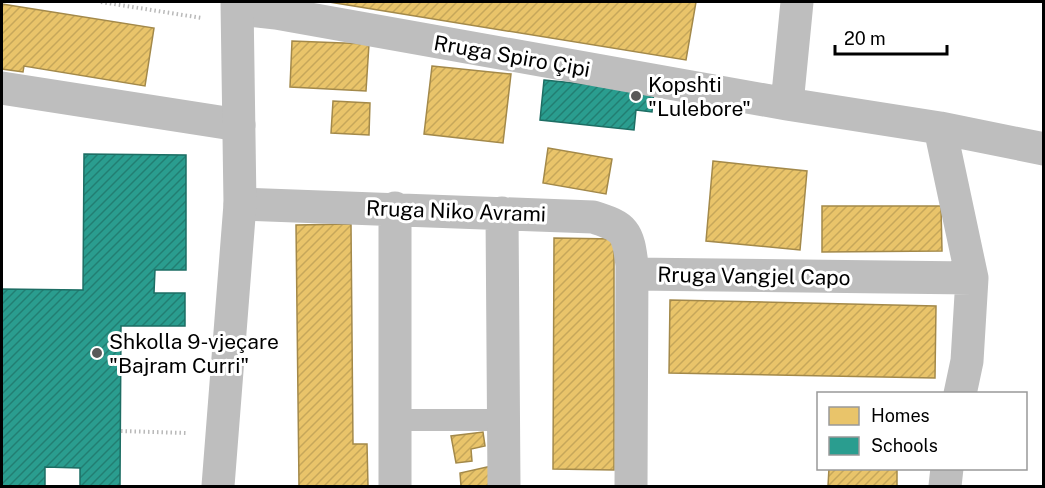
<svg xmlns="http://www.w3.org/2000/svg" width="1045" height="488" font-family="'Public Sans',sans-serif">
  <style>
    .homes { fill: url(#homes-hatch); stroke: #a3894a; stroke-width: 1.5 }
    .schools { fill: url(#schools-hatch); stroke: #1d6e64; stroke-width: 1.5 }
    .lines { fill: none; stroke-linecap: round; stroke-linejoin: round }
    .path { stroke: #b9b9b9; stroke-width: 4; stroke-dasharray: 1.5 3; stroke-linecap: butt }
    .service { stroke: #bebebe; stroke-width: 22 }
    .minor { stroke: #bebebe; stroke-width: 33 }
    .tertiary { stroke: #bebebe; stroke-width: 33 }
    .poi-dot { fill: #595959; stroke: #fff; stroke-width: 2 }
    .labels { text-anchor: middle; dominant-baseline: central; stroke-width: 6; stroke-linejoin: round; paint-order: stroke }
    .street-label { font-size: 21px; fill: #000; stroke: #fff }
    .poi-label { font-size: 21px; fill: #000; stroke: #fff; text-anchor: start }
  </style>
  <defs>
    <pattern id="homes-hatch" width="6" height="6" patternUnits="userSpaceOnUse" patternTransform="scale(1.5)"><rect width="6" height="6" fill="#e9c46a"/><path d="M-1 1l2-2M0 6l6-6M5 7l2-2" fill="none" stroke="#c6a75a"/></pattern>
    <pattern id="schools-hatch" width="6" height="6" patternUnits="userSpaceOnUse" patternTransform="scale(1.5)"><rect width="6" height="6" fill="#2a9d8f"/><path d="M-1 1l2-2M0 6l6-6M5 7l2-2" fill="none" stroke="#227e72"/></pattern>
  </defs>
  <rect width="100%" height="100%" fill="#fff"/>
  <path class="homes" d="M329,2H696L686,60Z
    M2,4L154,28L145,86L24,66L23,72L2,69Z
    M292,41L369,44L366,91L290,87Z
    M432,66L511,74L503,143L424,134Z
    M333,101L370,103L369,135L331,133Z
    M548,148L612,159L606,194L543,183Z
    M713,161L807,171L800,250L706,241Z
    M822,206H941L942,251L822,252Z
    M351,224L353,444H367L368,486H299L296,225Z
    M554,238L614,239V470L553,469Z
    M670,300L936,306L935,378L669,373Z
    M483,432L485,446L471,449L472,461L456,463L451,436Z
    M496,465L493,486H461L460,473Z
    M829,468H897V486H828Z"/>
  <path class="schools" d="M544,80L654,91L652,112L636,110L634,130L540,120Z
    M84,154L186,155V270H155L154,293H185V326H121L120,486H80V468L45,467V486H2V289L83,290Z"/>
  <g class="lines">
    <path class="path" d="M101,2L202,18
      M121,431L186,433"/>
    <path class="service" d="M395,420H503"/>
    <path class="minor" d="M238,9L276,13L787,104L940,128L1044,149
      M2,88L239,125
      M787,104L797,2
      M940,128L972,278L967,361L960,394
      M240,204L593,217C625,227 628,231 632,265L631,486
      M502,213L504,486
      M632,274L972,278
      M395,486V208
      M945,486L947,468"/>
    <path class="tertiary" d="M218,486L240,204L237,2"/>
  </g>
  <g class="poi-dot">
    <circle cx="636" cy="96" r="6"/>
    <circle cx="97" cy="353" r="6"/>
  </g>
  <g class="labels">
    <g class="street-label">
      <text transform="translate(512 56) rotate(10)">Rruga Spiro Çipi</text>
      <text transform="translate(456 211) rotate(2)">Rruga Niko Avrami</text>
      <text transform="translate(754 276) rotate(1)">Rruga Vangjel Capo</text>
    </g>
    <g class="poi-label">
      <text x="648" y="84">Kopshti<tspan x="648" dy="24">"Lulebore"</tspan></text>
      <text x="109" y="341">Shkolla 9-vjeçare<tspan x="109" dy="24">"Bajram Curri"</tspan></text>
    </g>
  </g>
  <rect width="1045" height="488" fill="none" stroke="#000000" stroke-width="6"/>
  <rect x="817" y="392" width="210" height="78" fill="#ffffff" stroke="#999999" stroke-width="1.5"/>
  <rect x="829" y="407" width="30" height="18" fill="#e9c46a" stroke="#999999" stroke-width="1.5"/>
  <text x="871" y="422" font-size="18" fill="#000000">Homes</text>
  <rect x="829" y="437" width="30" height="18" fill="#2a9d8f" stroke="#999999" stroke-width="1.5"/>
  <text x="871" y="452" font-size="18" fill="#000000">Schools</text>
  <path d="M835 45v9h112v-9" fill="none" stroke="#000000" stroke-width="3"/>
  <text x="844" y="45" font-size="18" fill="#000000" stroke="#ffffff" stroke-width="4.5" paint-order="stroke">20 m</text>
</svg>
